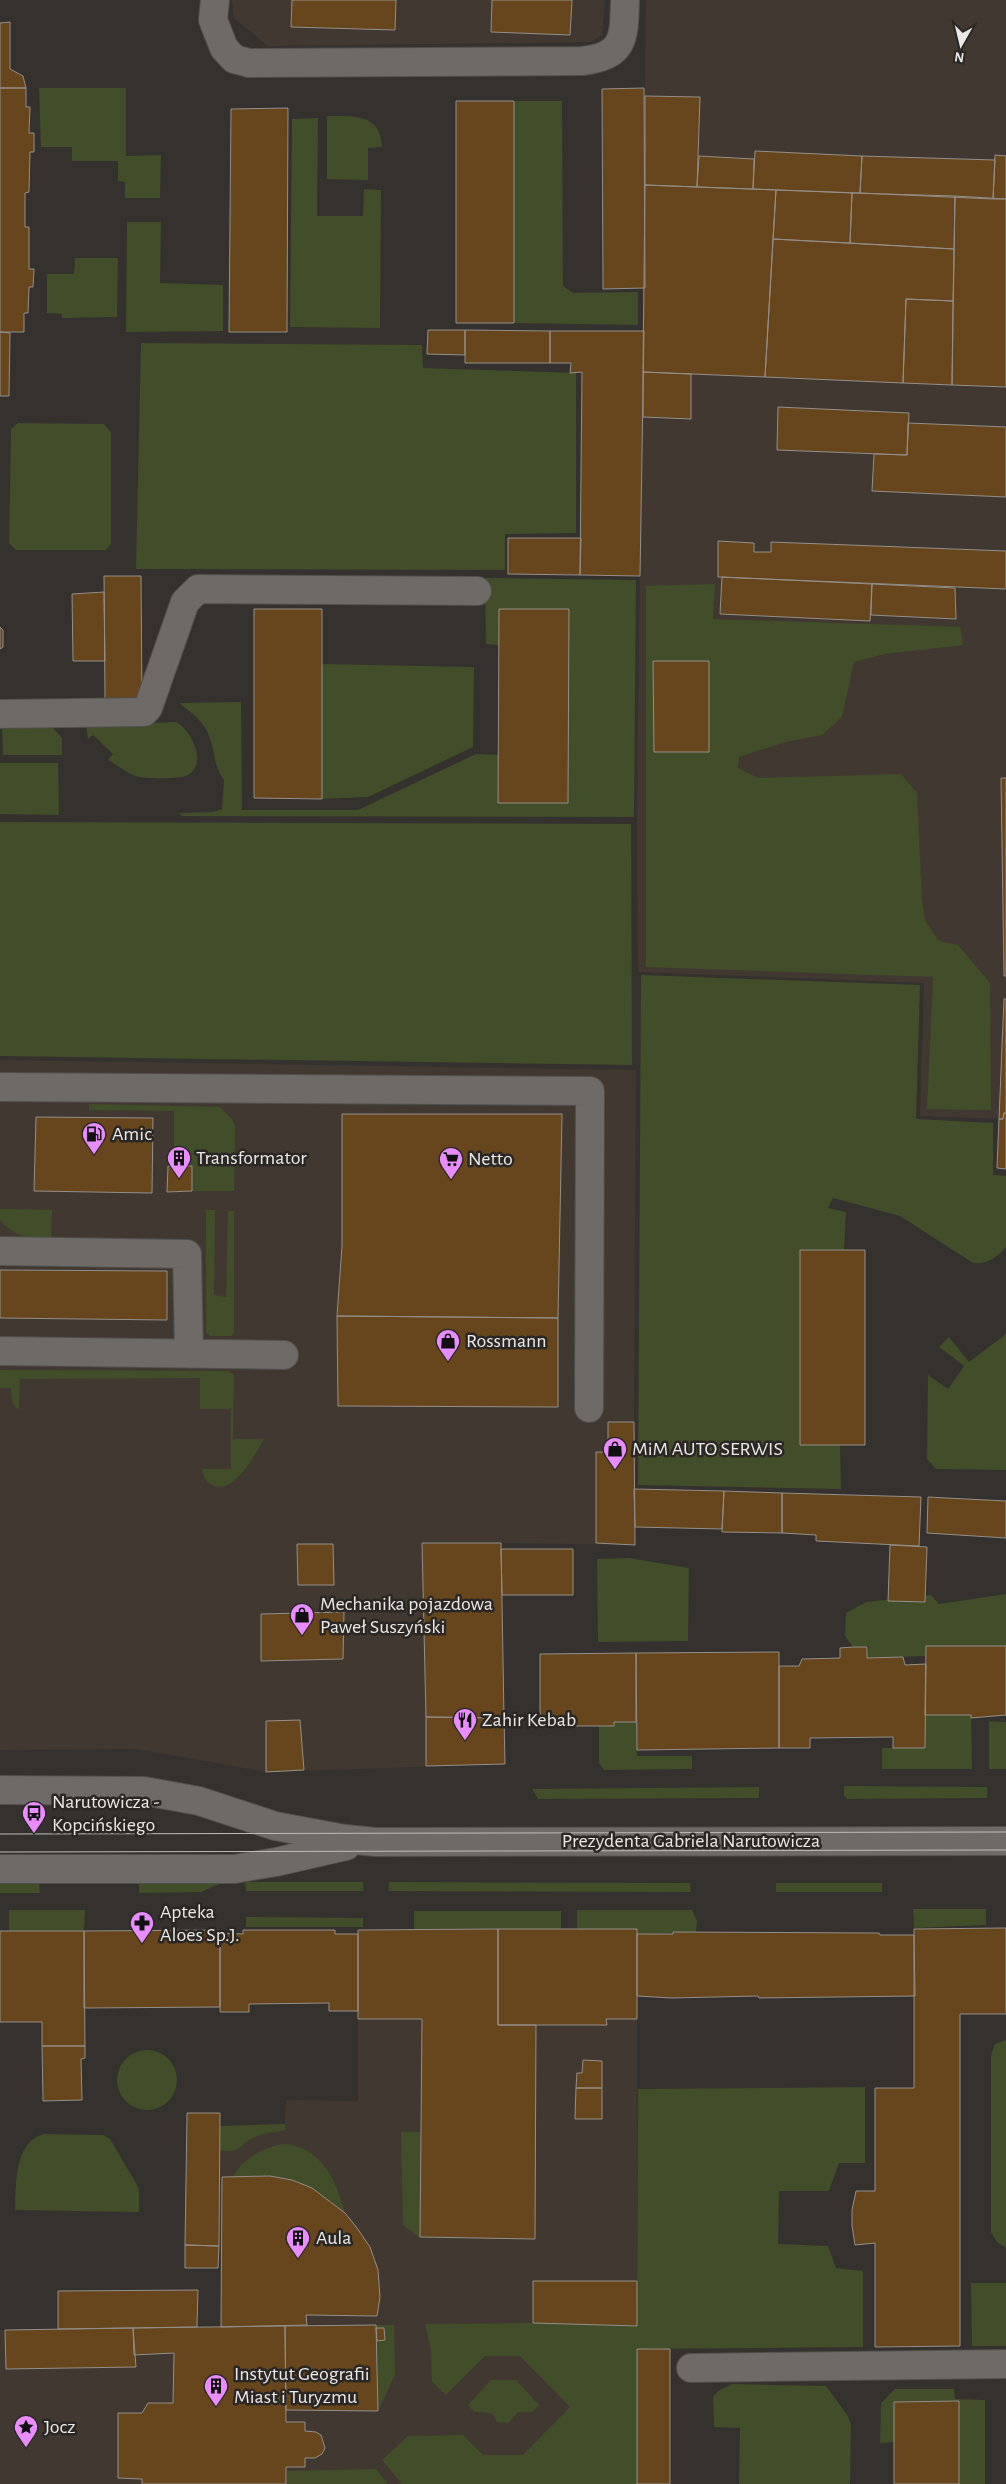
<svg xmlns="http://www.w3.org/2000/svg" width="1006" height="2484" font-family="'Alegreya Sans',sans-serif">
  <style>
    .built { fill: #413931 }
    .green { fill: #424d2a }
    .building { fill: #67461d; stroke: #938f8b }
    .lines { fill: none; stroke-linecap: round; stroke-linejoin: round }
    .minor-casing { stroke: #514f4c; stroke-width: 30 }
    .minor { stroke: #6e6a67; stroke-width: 28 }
    .tram { stroke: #bfbdbb; stroke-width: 1 }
    .labels { text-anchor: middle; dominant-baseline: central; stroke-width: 5; stroke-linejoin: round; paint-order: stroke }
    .poi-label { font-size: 20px; fill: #ebe9e7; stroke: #2a2724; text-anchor: start }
    .street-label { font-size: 20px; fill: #ebe9e7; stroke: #2a2724 }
  </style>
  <rect width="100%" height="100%" fill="#34312e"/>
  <path class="built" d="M232,0H605L602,35L591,42L268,46L234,18Z
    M646,0H1006V1119L920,1116L924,983L638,972L637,820Z
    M0,1060L636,1070L634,1422L635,1545L501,1543L505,1764L266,1772L138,1749L0,1750Z
    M637,1929V2484H0V2330L221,2327L220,2126L285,2124L286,2100L358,2101V1930Z"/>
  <path class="green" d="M39,88H126V156L161,155L160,198H125V182L118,181V161H72V147H41Z
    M514,101H562L563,286L573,293L638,292V325L514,323Z
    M327,116C353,116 381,113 382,147L368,148V180L327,179Z
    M318,118L317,216H363L364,189L381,190L380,328L290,327L292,119Z
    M127,222H161L160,283L223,285V331L126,332Z
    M75,258H118L117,317L62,318V314L47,313V274H74Z
    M141,343L422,345L423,368L576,373V533L505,534V570L136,569Z
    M18,423L104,424L111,432V544L106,550H16L9,543L11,429Z
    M485,578L636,580L634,817L182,816L179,813L213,812L222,809L224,780C213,765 216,755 210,739C205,722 192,713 179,703L241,702L242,810H358L476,754L499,755L498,803H567L569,609H500L499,645L486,644Z
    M715,584L713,619L960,627L963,645L885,654L854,662L842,717L822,735L785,742L739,757L738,768L758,778L901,774L917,793L922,900L925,921L939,941L958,945L990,983L991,1110L927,1109L933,977L646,967V586Z
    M322,664L474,667L473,747L368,797L322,799Z
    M176,722C192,730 209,766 186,776C178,779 147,779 139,777C129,775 117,765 108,760L113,754L93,735L88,739L86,725Z
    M52,727L62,738V755H3L2,728Z
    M0,763H58L59,815L0,814Z
    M0,822L631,824L632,1065L0,1056Z
    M641,975L920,985L916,1119L993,1123V1175L1006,1176V1247C997,1257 987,1265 973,1263L900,1216L833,1198L828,1208L846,1212L844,1251L800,1445H840L841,1489L638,1485Z
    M89,1104L220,1107L232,1119L235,1126L234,1191H192L174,1166V1111L89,1110Z
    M0,1209L52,1210L51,1237C32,1242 12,1235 0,1220Z
    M206,1210H215L214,1295L226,1297L228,1211H234V1333L231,1336H210L206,1332Z
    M1006,1334V1470L936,1469L927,1459L928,1375L948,1389L964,1366L939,1347L949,1337L969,1362Z
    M0,1370L228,1371L234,1375L233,1439H264C256,1453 234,1496 212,1485C206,1482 203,1476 202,1469H231V1409H200V1378L20,1379L19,1409L16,1408L12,1401L11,1388H0Z
    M629,1558L689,1568L688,1641L598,1642L597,1559Z
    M1006,1594V1646H926V1656L867,1658L869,1646L853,1647L845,1636L846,1613L866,1602L931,1595L939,1604Z
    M925,1715H971L972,1769H882V1748H925Z
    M989,1721L1006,1722V1769H989Z
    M614,1722H636L637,1756H692V1769L604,1770L599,1763V1726H614Z
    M844,1786L987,1787V1798L847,1799L844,1795Z
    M759,1787V1798L538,1799L532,1789Z
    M0,1882H39L40,1893H0Z
    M139,1882H224L201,1892L139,1893Z
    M245,1882H363V1891H246Z
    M389,1882L690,1883L691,1892L389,1891Z
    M776,1883H882V1892H776Z
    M913,1909H986V1925L914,1928Z
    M9,1910H85L84,1931H9Z
    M577,1910H692L697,1921L696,1932L637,1934V1929H577Z
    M414,1911H561V1929H414Z
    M246,1917L363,1918V1927H246Z
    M1006,2040V2248L997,2242L991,2232V2055L995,2044Z
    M117 2080a30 30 0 1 1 60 0a30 30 0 1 1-60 0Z
    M865,2087V2163H839L829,2191H779L778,2244L828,2246L836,2268L863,2271V2347L637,2349V2484H402L382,2460L408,2436L463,2435L483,2455H523L570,2407L520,2356H485L446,2395L432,2382L431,2351L425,2324L533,2323L637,2326L638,2089Z
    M285,2124V2130C275,2132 264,2133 255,2137C238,2145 241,2154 220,2150V2126Z
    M401,2132H420V2238L403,2225Z
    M44,2134L103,2135L110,2139L136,2183L139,2190V2212L15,2210C16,2185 14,2141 44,2134Z
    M285,2144C322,2148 336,2180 345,2213C306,2179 283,2175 233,2177C242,2159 265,2146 285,2144Z
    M971,2283H1006V2346H972Z
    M376,2325H394L395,2375L378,2411L377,2341L385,2340L384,2328H376Z
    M491,2380H516L539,2405L532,2412H518L508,2423L497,2422L492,2413L474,2412L468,2405Z
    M732,2384L826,2386L848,2416L851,2425L850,2484H739L740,2428L714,2427L713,2397L718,2391Z
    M895,2389H954L955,2399L985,2400V2484H959V2401L894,2402V2442L880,2443L881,2403Z
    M376,2469L388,2484H287V2471Z"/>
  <path class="building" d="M292,0H396L395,30L291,27Z
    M492,0H572L570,35L491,32Z
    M10,22V69L23,76L26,88H0V23Z
    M0,88H26V107H30L29,133H34V152H30L29,192L25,193V227H29V269H34L33,287H29L28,313H24V332H0Z
    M644,88L645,288L603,289L602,89Z
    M645,96L700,97L697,187L645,185Z
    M456,101H514V323H456Z
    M288,108L287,332H229L231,109Z
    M755,151L862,156L860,193L753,189Z
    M995,155L1006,156V199H993Z
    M699,156L754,159L753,189L697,187Z
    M862,156L995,160L993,199L860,193Z
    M645,185L776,190L765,377L643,372Z
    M776,190L852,193L850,243L773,239Z
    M852,193L955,196L954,249L850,243Z
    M955,196L1006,199V387L952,385Z
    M773,239L954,249L953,301L906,299L903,383L765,377Z
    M906,299L953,301L952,385L903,383Z
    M428,330H465V355L427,354Z
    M465,330L550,331V363H465Z
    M550,331H644L640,576L580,575L582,372L570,373L571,363H550Z
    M0,332L10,333L9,396H0Z
    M643,372L691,374V419L643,417Z
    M778,407L909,413L907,455L777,450Z
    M908,423L1006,427V497L872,491L874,454L907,455Z
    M508,538H581L580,575L508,574Z
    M718,541L754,543V552H771V542L1006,551V589L718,577Z
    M104,576H141L142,699H105Z
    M722,577L872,584L870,621L720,614Z
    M872,584L955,588L956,619L871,615Z
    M104,592L105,661H73L72,594Z
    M254,609H322V799L254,798Z
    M499,609H569L568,803H498Z
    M0,627L3,630V647L0,649Z
    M653,661H709V752H654Z
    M1001,778H1006V976H1004Z
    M1004,999H1006V1113H1004L1003,1119H999Z
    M1004,1113H1006V1169L997,1168L999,1119H1003Z
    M342,1114H562L558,1318L337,1316L342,1246Z
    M36,1117L153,1118L152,1193L34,1191Z
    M168,1166H192V1191L167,1192Z
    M800,1250H865V1445H800Z
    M0,1270L167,1271V1320L0,1318Z
    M337,1316L558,1318V1407L338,1406Z
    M608,1422H634L635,1545L596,1543V1452H608Z
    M634,1489L724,1491L722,1529L635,1527Z
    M724,1491L782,1493V1533L722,1532Z
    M782,1493L921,1497L919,1546L816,1541V1535L782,1533Z
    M928,1497L1006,1501V1538L927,1533Z
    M422,1543H501L504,1718L426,1717Z
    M297,1544H333L334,1585H298Z
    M890,1545L927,1547L925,1602L888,1601Z
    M501,1549H573V1595H502Z
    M344,1612L343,1659L261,1661V1614Z
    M926,1646H1006V1715L971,1718V1715H925Z
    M853,1647H867V1658L903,1657L905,1665L926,1664L925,1748H893V1737L810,1738V1748H779V1666H799L802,1659L840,1658V1648Z
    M779,1652V1748L637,1750L636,1653Z
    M636,1653V1722H614V1726H540V1654Z
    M426,1717L504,1718L505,1764L426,1766Z
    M300,1720L304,1770L266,1772V1721Z
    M1003,1928H1006V2014H960V2346L875,2347V2243L855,2245L852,2226V2210L856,2191H875V2088H914V1929Z
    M498,1929H637V2019H606L607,2025H498Z
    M498,1929V2025H536L535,2239L420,2237L422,2019H358V1930Z
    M220,1930V2007L84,2008V1931Z
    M243,1930H335V1934H358V2011H329V2003L249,2004V2012H220V1933L243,1934Z
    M0,1931H84L85,2046H42V2022H0Z
    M673,1932L879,1933L880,1935H914L915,1996L759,1998L758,1996L672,1998L637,1996V1934H673Z
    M42,2046H85V2058L81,2059L82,2100L43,2101Z
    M583,2060L602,2061V2088H576L577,2073H582Z
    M576,2088H602V2119H575Z
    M187,2113H220L219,2246L185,2245Z
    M270,2176L292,2180L312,2188L345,2213L357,2228L370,2247L378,2270L380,2297L377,2316L306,2315L307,2325L221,2327L222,2177Z
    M185,2245L219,2246L218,2268H185Z
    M533,2281H637V2326L533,2323Z
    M198,2290L197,2327L58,2329V2291Z
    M376,2325L378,2411L286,2410L285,2326Z
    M285,2326L286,2422H305V2431L316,2432L321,2435L325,2448L322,2454L315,2458H305V2467H286V2484H142V2479L118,2478V2413H142L148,2403H173L174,2353L134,2355L133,2328Z
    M133,2328L136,2367L6,2369L5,2330Z
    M376,2328H384L385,2340L377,2341Z
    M637,2349H670V2484H637Z
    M959,2401V2484H894V2402Z"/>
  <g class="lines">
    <g class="minor-casing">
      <path id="minor" d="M215,0L213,20L224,48L234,59L249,63L582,61C625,56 624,38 625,0
        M0,714L144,712L148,708L185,602L198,589L477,591
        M0,1087L590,1091L589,1408
        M0,1251L187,1254L189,1354
        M0,1351L284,1355
        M0,1790L144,1791L199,1801L275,1826L345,1839L376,1842L1006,1841
        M0,1869H234L276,1862L346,1846
        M691,2368L1006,2364"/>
    </g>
    <use href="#minor" class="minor"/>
    <path class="tram" d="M0,1834L1006,1832
      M0,1852L1006,1850"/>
  </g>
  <defs>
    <g id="fuel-pin" transform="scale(1.25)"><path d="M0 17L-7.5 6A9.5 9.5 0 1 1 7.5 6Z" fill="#e98dfe" stroke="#2a2724"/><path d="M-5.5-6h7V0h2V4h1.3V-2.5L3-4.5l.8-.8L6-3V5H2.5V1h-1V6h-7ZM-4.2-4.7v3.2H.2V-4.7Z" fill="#111"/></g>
    <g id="building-pin" transform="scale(1.25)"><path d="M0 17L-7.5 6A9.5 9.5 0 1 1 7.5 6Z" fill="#e98dfe" stroke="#2a2724"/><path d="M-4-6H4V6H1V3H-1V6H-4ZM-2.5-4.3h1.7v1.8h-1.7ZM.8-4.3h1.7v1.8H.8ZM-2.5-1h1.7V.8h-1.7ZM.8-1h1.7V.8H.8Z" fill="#111"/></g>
    <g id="supermarket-pin" transform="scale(1.25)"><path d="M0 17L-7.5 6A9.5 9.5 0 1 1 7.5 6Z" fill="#e98dfe" stroke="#2a2724"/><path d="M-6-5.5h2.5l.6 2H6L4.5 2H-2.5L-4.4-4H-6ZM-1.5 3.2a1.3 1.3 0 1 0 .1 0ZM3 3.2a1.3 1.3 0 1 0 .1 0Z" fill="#111"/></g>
    <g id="shop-pin" transform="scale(1.25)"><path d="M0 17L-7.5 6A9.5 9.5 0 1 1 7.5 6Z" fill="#e98dfe" stroke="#2a2724"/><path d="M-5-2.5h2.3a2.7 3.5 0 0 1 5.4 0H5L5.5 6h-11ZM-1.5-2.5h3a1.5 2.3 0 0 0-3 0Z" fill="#111"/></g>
    <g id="restaurant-pin" transform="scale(1.25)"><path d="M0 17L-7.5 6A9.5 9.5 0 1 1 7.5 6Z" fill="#e98dfe" stroke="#2a2724"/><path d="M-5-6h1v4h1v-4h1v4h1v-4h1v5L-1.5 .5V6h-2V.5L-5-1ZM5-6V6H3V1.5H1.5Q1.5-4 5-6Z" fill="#111"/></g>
    <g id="bus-pin" transform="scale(1.25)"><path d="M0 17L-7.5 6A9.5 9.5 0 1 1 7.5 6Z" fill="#e98dfe" stroke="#2a2724"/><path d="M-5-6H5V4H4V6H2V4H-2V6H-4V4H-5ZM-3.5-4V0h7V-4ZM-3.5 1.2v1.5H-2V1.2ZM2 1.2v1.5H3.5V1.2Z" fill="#111"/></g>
    <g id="pharmacy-pin" transform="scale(1.25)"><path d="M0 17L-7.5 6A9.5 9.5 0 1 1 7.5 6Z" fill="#e98dfe" stroke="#2a2724"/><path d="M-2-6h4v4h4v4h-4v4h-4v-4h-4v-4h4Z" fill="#111"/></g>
    <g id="sight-pin" transform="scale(1.25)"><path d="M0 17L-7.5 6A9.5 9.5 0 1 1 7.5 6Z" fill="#e98dfe" stroke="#2a2724"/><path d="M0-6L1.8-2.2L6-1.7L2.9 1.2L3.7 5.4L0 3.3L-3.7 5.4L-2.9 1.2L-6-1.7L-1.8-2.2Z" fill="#111"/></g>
  </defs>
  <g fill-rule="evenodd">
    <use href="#fuel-pin" x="94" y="1134"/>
    <use href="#building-pin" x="179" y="1158"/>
    <use href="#supermarket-pin" x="451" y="1159"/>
    <use href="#shop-pin" x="448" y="1341"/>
    <use href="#shop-pin" x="615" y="1449"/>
    <use href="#shop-pin" x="302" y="1615"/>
    <use href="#restaurant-pin" x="465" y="1720"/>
    <use href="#bus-pin" x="34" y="1813"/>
    <use href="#pharmacy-pin" x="142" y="1923"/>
    <use href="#building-pin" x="298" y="2238"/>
    <use href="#building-pin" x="216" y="2386"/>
    <use href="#sight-pin" x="26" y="2427"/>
  </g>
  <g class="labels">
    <g class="poi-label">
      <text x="112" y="1134">Amic</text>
      <text x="196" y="1158">Transformator</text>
      <text x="468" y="1159">Netto</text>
      <text x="466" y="1341">Rossmann</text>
      <text x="632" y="1449">MiM AUTO SERWIS</text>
      <text x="320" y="1604">Mechanika pojazdowa<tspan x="320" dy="23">Paweł Suszyński</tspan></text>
      <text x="482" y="1720">Zahir Kebab</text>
      <text x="52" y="1802">Narutowicza -<tspan x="52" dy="23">Kopcińskiego</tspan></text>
      <text x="160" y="1912">Apteka<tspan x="160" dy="23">Aloes Sp.J.</tspan></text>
      <text x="316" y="2238">Aula</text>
      <text x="234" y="2374">Instytut Geografii<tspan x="234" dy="23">Miast i Turyzmu</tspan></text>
      <text x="44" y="2427">Jocz</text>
    </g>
    <g class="street-label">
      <text x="691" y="1841">Prezydenta Gabriela Narutowicza</text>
    </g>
  </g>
  <g transform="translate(961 45) rotate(188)" stroke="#2a2724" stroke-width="4" paint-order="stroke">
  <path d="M0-4L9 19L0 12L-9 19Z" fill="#ebe9e7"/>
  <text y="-8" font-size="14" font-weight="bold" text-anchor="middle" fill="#ebe9e7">N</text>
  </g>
</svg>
